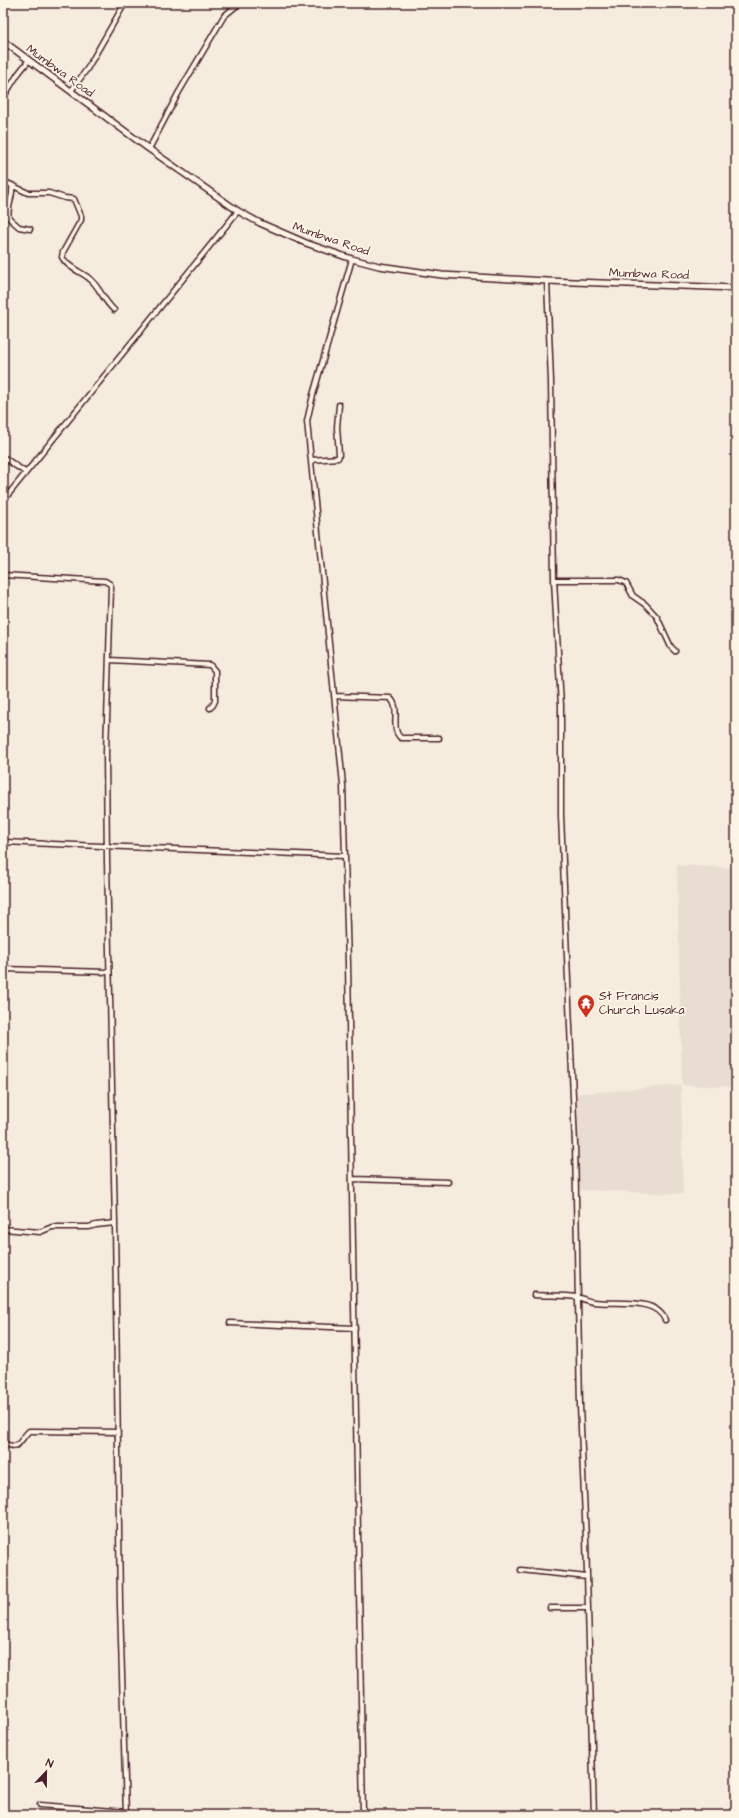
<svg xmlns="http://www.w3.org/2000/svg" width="739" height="1818" font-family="'Architects Daughter',sans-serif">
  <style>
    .built { fill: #e8ddd0 }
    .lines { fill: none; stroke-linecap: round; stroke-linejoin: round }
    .minor-casing { stroke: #4a1f2b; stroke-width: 7 }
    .major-casing { stroke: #4a1f2b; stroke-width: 8 }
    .minor { stroke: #fcf5e5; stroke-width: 4 }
    .major { stroke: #fcf5e5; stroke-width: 5 }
    .labels { text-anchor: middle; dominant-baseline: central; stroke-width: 3.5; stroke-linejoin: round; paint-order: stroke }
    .street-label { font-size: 12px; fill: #4a1f2b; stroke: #fcf5e5 }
    .poi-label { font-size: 12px; fill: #4a1f2b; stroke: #fcf5e5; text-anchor: start }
  </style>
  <rect width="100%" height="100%" fill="#f5ecde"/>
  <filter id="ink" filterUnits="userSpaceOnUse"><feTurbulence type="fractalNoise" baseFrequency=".025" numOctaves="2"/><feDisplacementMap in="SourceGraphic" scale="8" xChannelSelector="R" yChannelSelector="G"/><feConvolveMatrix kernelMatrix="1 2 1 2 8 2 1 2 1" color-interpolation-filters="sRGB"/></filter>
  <g filter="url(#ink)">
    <path class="built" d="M677,865L736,868V1087L682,1085Z
      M681,1085L683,1194L578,1190L575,1094Z"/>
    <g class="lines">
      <g class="minor-casing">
        <path id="minor" d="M71,91L87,69L125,3
          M3,98L18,74L29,60
          M149,149L179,92L224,16L240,3
          M3,181L28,193H49L65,198L74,199L81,216V220L63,252L62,257C67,268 83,272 91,280C100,288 103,300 114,310
          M12,185C14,197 6,207 9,218L19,227L30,229
          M352,259L313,395L307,421L343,785L348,964L363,1815
          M547,281L551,382L554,580L561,706V816L575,1144L580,1406L586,1540L594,1815
          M3,457L25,472
          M311,460L338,458L339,455L337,427L339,405
          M3,501L238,211
          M3,575L105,581L110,584L111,587L106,753L107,861L115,1223L120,1605L126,1815
          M554,580H619L626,583L633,596L646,605L657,617L671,647L675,651
          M109,660L210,665L215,671V701L213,705L210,708
          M334,696L390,698C402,708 389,729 401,738H439
          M3,842L344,856
          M3,969L108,972
          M353,1179L448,1182
          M3,1229L40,1232L52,1227H89L96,1225L115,1223
          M534,1295C548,1296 563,1295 577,1297C583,1298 588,1302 594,1302C614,1305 655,1296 665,1320
          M230,1323L355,1328
          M3,1443C21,1451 18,1441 29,1431H33L118,1432
          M521,1570L587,1577
          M550,1608H588
          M40,1805L126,1812"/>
      </g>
      <g class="major-casing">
        <path id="major" d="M3,41L149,149L238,211L260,223L306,243L352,259L379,266L442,275L547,281L736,288"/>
      </g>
      <use href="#minor" class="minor"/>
      <use href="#major" class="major"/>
    </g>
  </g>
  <defs>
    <g id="temple-pin" transform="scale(0.9)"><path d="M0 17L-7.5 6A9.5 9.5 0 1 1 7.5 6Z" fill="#c8321e" stroke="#fcf5e5"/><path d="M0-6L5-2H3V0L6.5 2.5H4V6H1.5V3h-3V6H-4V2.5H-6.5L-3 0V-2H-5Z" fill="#fff"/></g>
  </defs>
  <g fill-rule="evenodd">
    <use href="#temple-pin" x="586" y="1003"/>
  </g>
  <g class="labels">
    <g class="street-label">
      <text transform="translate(60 71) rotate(36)">Mumbwa Road</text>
      <text transform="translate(331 239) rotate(19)">Mumbwa Road</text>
      <text transform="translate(649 274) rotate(2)">Mumbwa Road</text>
    </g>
    <g class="poi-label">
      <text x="599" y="996">St Francis<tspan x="599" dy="14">Church Lusaka</tspan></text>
    </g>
  </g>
  <rect width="739" height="1818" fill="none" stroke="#fcf5e5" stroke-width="16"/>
  <rect x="8" y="8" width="723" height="1802" fill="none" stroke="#4a1f2b" stroke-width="1.5" filter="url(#ink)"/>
  <g transform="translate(46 1772) rotate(22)" stroke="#fcf5e5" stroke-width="3" paint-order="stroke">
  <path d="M0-3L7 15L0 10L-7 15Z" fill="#4a1f2b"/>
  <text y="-6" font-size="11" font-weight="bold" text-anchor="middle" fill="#4a1f2b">N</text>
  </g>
</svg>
